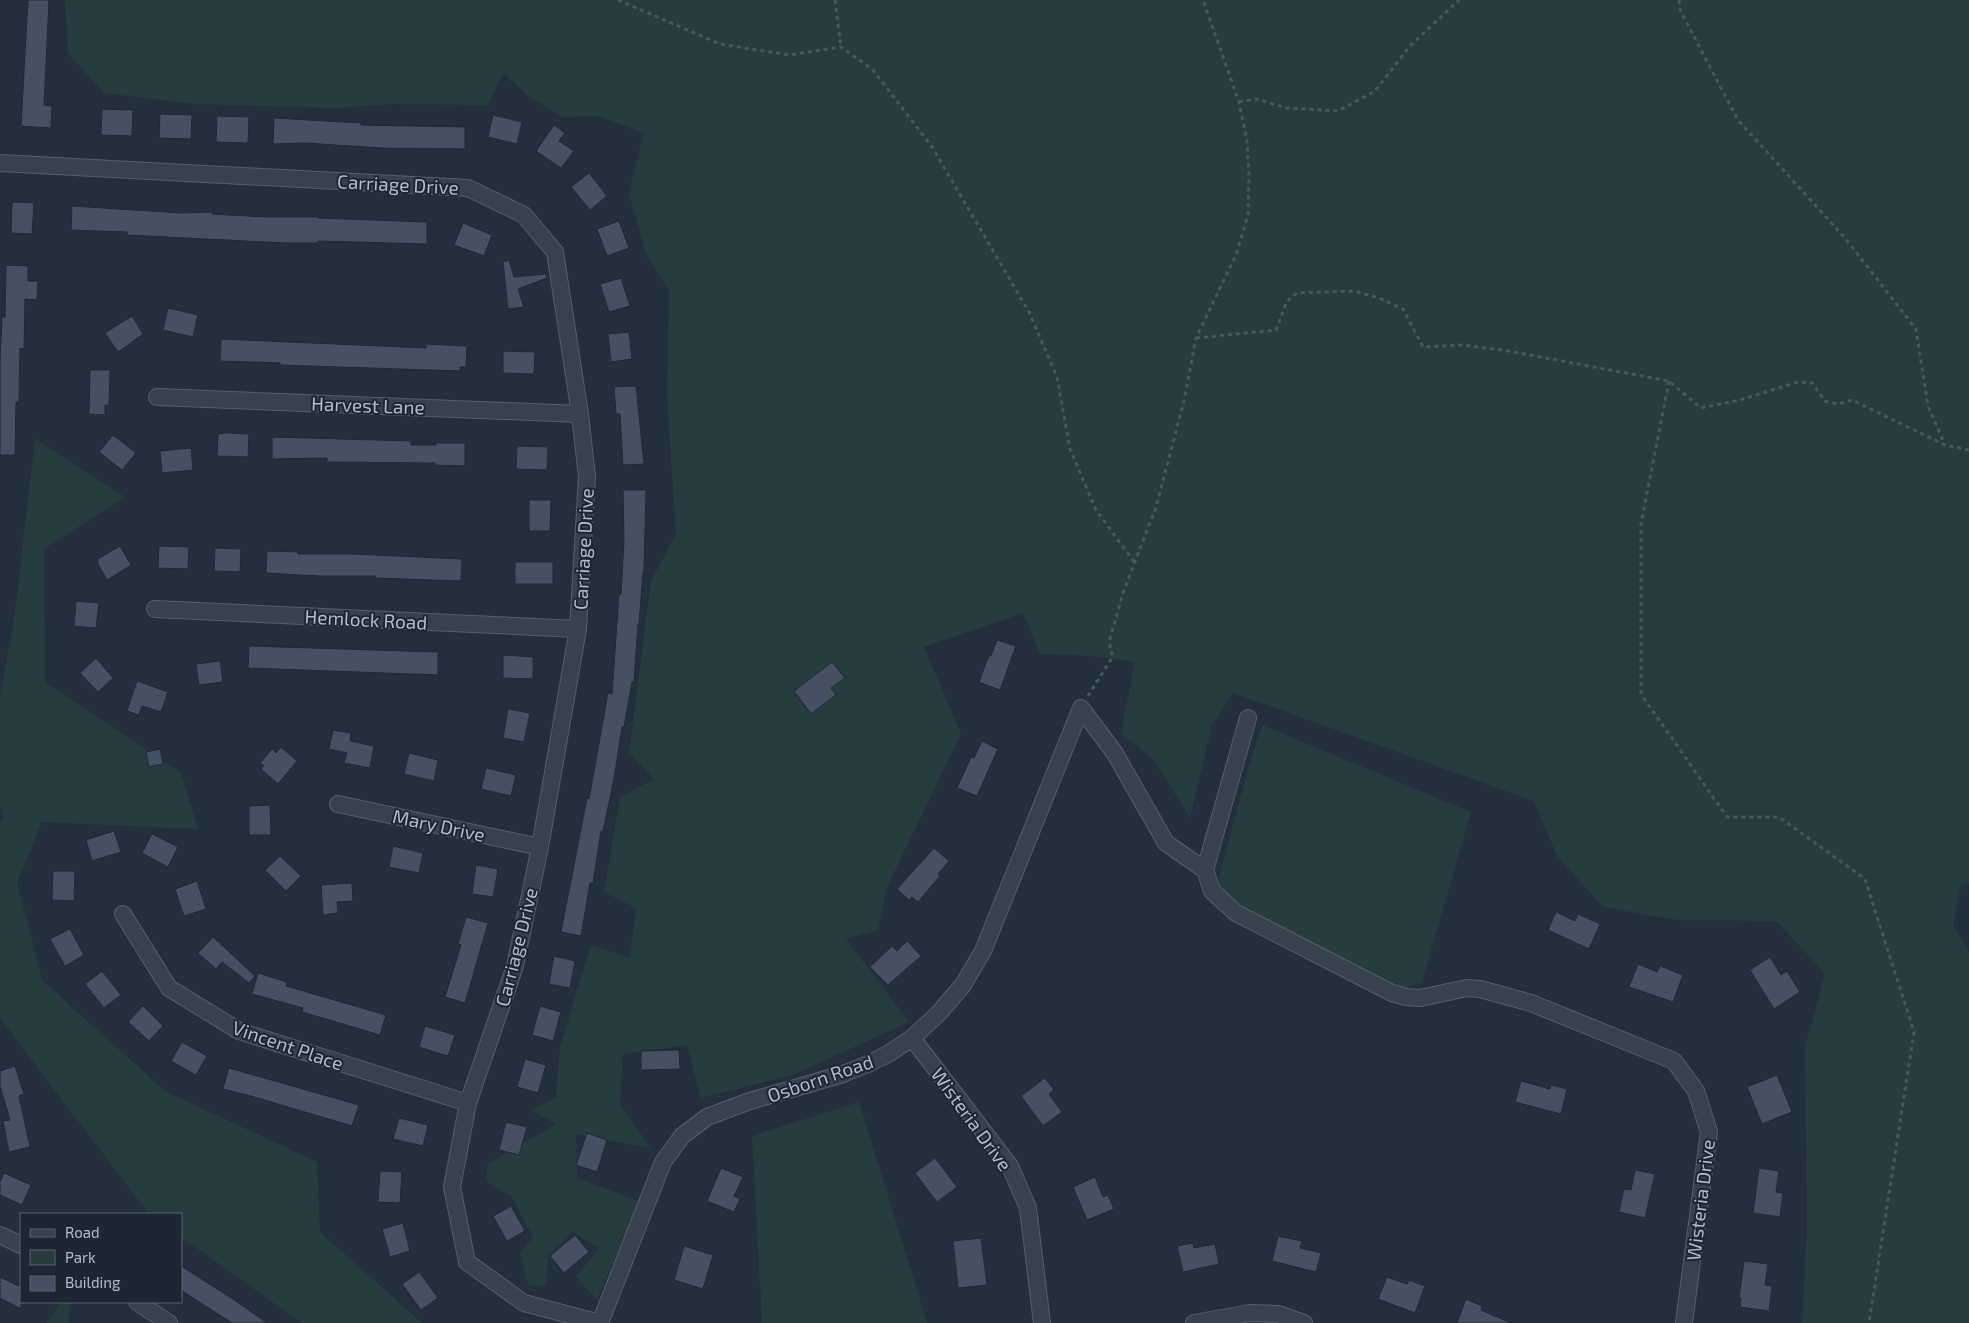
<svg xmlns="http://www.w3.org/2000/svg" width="1969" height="1323" font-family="'Exo 2',sans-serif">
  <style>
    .green { fill: #263c3f }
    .building { fill: #455162; stroke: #1f2835 }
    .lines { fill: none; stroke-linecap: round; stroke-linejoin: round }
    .minor-casing { stroke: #565f6c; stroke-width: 18 }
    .path { stroke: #44595c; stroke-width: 3; stroke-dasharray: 4 4; stroke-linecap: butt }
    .minor { stroke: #38414e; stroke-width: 16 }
    .labels { text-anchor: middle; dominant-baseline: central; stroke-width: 4; stroke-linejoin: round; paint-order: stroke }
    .street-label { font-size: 19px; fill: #b4bcc9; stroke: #1d2633 }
  </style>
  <rect width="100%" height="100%" fill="#242f3e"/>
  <path class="green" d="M65,0H1969V884L1961,885L1953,925L1969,952V1323H1802L1807,1227L1805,1048L1825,973L1776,921L1678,920L1603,907L1557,856L1534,801L1233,693L1212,725L1190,818L1154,760L1121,733L1135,662L1094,656L1040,654L1023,613L924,647L961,734L887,887L878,930L846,939L909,1022L793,1075L701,1098L687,1045L623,1054L620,1105L651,1148L576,1134L577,1178L639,1201L597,1300L576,1277L599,1248L573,1232L548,1255L546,1286L528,1285L520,1253L533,1237L511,1196L486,1181L488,1164L556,1124L531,1110L556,1097L560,1047L591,945L630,958L636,908L604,892L620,797L654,779L629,752L651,581L676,534L667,396L669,290L646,254L629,193L644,133L598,116L562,117L531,98L503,73L488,105L391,104L336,108L194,104L104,93L68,53Z
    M35,439L125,497L44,549L45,682L181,773L198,829L42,822L17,882L42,980L165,1091L317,1162L320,1232L422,1323H302L181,1237V1214L148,1213L0,1018V824L3,817L0,805V695L14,621Z
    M1262,725L1471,812L1422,982L1407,987L1390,986L1225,899L1217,884L1248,769Z
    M859,1102L927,1323H762L752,1136Z
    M62,1302H70L69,1323H46Z"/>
  <path class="building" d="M28,0H49L44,105L52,106L51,128L21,126Z
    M102,109L133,110L132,136L101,135Z
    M160,114L192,115L191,139L159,138Z
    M493,115L522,122L517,144L488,137Z
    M217,116L249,117L248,143L216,142Z
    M274,118L361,123V125L465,127V149L381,148L305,143L273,144Z
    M554,125L565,133L559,141L574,151L561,168L536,151Z
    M589,173L607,196L590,210L571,187Z
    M12,202L34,203L32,234L11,233Z
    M72,206L181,213L212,212V214L265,217H318V218L427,222V244L318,241V243H286L127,235V232L71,230Z
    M619,221L629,248L607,256L597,229Z
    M463,223L492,235L484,256L454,245Z
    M509,260L514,277L546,274L547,278L518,289L524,307L508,309L503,262Z
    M6,265L28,266V281H38L37,300L25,299L24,349L20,348L19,402H16L15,455H0V362L2,317H5Z
    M621,278L630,306L609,312L600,284Z
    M168,308L198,315L193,337L163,330Z
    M132,316L143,334L118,352L105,333Z
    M629,332L632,359L611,362L608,334Z
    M221,339L426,348V344L467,346L466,367H460V371L280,365V363L220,361Z
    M503,351L535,352L534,374L503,373Z
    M90,370H110L109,405H105V415L89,414Z
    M636,386L644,464L623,465L620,414H616L614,387Z
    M226,433L249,434L248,457L217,456L218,434Z
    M113,435L136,453L122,470L99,452Z
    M272,437L411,441V445H436V443H465V466L435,465V463L327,462V458L272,459Z
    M517,446L548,447L547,470L516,469Z
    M191,448L193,470L162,473L160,451Z
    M623,490H646L644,572H643L639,624H638L634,682H632L624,727H622L614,779L603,831H601L593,883H590L581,936L561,932L587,798L589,799L608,693L612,694L619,594H621L624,541Z
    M529,500H551L550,531H529Z
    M120,546L131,565L107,580L98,564V559Z
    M159,546L189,547L188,569L158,568Z
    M215,548L241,549L240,572L214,571Z
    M267,551L298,552V554H353L462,559L461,581L375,578V576H320L266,573Z
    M515,562H553V584H515Z
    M76,601L99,603L96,628L74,626Z
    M997,640L1016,646L1000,690L979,682L989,655L991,656Z
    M249,646L438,652V675L248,668Z
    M503,655L533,657V679L503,678Z
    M96,658L113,678L98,692L80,673Z
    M220,661L223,682L199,685L196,664Z
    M832,662L845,678L831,688L836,695L811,714L794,691Z
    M137,681L168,692L161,712L142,706L139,715L127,711Z
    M508,709L530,713L524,742L503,738Z
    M333,730L351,733L350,741L374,746L370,768L344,763L347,753L329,749Z
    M982,741L998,749L977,796L957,788L971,757L974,758Z
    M281,747L297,761L278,784L261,769L264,766L260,763L272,749L276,753Z
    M160,749L163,764L149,767L146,752Z
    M409,753L438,760L434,781L404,774Z
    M486,768L516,775L511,796L481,789Z
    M270,805L271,835H249V806Z
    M114,831L121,852L92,861L86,840Z
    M152,834L178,847L168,867L142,853Z
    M393,846L423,853L419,873L389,867Z
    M934,848L949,861L938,874L940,876L918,902L912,897L909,900L897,889Z
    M280,856L301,876L286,891L265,870Z
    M476,865L498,869L493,897L472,894Z
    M53,871H75L74,901L52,900Z
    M197,881L206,909L184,916L175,889Z
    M352,883L353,901L337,902L338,913L323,915L321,885Z
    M1556,912L1575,921L1578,914L1600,924L1589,949L1548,930Z
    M466,917L488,923L465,1003L445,997L461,945L458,944Z
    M70,929L84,955L65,966L50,939Z
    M213,937L255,976L249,983L222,962L216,969L198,953Z
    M907,941L921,956L888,985L870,967L892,946L897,951Z
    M554,956L575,961L570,988L549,984Z
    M1770,957L1781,975L1787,971L1800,992L1774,1009L1750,970Z
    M1638,964L1657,972L1660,966L1683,975L1673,1002L1629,987Z
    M102,971L121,995L104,1008L85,984Z
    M258,973L287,982L286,986L386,1015L380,1035L302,1012L303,1008L252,994Z
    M143,1006L163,1026L149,1041L128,1022Z
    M540,1006L561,1012L553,1041L532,1035Z
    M425,1026L455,1035L448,1056L419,1047Z
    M182,1042L207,1056L196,1075L171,1061Z
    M679,1050L680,1069L641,1070V1051Z
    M525,1059L546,1065L538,1093L517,1087Z
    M15,1066L24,1094L19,1096L30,1147L9,1152L3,1121L10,1120L0,1086V1071Z
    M229,1068L359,1105L352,1126L251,1096L223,1089Z
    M1777,1075L1792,1112L1762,1124L1747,1087Z
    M1045,1078L1054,1090L1049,1094L1062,1112L1043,1126L1021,1096Z
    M1521,1081L1550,1089L1551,1085L1567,1089L1561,1114L1515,1102Z
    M399,1118L428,1125L423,1146L393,1139Z
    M506,1122L527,1127L519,1155L499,1150Z
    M587,1133L607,1140L597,1172L576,1165Z
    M935,1158L957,1187L937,1202L915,1173Z
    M721,1168L743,1177L734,1196L740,1199L734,1212L707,1201Z
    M1759,1168L1779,1171L1776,1192L1783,1193L1780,1217L1753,1213Z
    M1635,1170L1655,1174L1645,1218L1619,1212L1624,1189L1631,1190Z
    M380,1171L402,1172L400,1203L378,1202Z
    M4,1173L31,1185L22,1205L0,1195V1182Z
    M1095,1177L1103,1197L1108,1195L1114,1209L1087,1220L1073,1187Z
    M511,1206L525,1231L507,1241L493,1216Z
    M403,1223L410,1251L390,1257L382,1229Z
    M575,1235L589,1252L564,1273L550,1256Z
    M1278,1236L1302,1241L1300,1248L1321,1253L1316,1272L1272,1261Z
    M981,1238L987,1285L958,1288L953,1241Z
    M1193,1243L1194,1248L1215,1244L1219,1264L1183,1272L1177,1246Z
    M684,1246L713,1255L703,1289L674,1280Z
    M1744,1261L1768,1264L1765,1285L1772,1286L1769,1311L1740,1307L1741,1298H1739Z
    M181,1266L236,1301L267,1323H232L181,1290Z
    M419,1272L438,1298L421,1310L402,1284Z
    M0,1277L21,1287V1309L0,1298Z
    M1387,1277L1407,1284L1409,1280L1425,1286L1415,1313L1378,1299Z
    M1466,1299L1482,1306L1481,1310L1511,1323H1457Z"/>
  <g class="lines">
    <g class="minor-casing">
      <path id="minor" d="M0,163L468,188L524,215L555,252L580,414L587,477L578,629L540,847L515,966L468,1103L452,1187L467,1262L524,1303L600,1323
        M157,397L580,414
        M155,609L578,629
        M1081,708L1114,752L1166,843L1205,870L1248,718
        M338,804L540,847
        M1205,870L1212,891L1236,913L1392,993L1406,997L1420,998L1467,988L1480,989L1531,1003L1674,1061L1696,1091L1709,1132L1684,1323
        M123,914L169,988L239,1031L468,1103
        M912,1038L1010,1166L1028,1208L1042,1323
        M0,1235L21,1245
        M137,1302L169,1323
        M600,1323L663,1162L682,1136L707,1117L750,1101L843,1074L868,1064L888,1054L912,1038L938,1014L963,985L983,951L1081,708
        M1194,1323L1250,1313L1278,1314L1304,1323"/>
    </g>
    <path class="path" d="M618,0L720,44L789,55L841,47L873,70L932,147L1029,312L1057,377L1070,449L1096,510L1135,563
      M835,0L841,47
      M1679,0L1680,10L1738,120L1845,238L1916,329L1928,406L1945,445
      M1239,102L1256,99L1287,108L1338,111L1375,91L1410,46L1459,0
      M1196,338L1276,330L1287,301L1297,293L1354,291L1379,298L1403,309L1423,347L1462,345L1503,350L1669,381L1701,408L1740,400L1798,382L1812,383L1825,401L1837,404L1852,400L1945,445L1969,450
      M1669,381L1641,524V694L1727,817H1779L1865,879L1914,1032L1869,1323
      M1088,696L1113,656L1110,649V639L1123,593L1156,507L1184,401L1196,338L1236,255L1248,215L1249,176L1247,141L1239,102L1203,0"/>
    <use href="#minor" class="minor"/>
  </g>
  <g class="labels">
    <g class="street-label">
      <text transform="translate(398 184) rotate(3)">Carriage Drive</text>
      <text transform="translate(368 405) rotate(2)">Harvest Lane</text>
      <text transform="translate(583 549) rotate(-87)">Carriage Drive</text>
      <text transform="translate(366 619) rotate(3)">Hemlock Road</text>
      <text transform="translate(439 825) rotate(12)">Mary Drive</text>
      <text transform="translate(516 947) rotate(-76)">Carriage Drive</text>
      <text transform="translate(288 1045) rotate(19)">Vincent Place</text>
      <text transform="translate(820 1078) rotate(-19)">Osborn Road</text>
      <text transform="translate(972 1119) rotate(54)">Wisteria Drive</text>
      <text transform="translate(1700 1200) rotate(-83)">Wisteria Drive</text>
    </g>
  </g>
  <rect x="20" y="1213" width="162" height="90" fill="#1d2633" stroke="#59626f"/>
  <rect x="30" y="1229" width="25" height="8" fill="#38414e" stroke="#59626f"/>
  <text x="65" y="1238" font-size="15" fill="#b4bcc9">Road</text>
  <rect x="30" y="1250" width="25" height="15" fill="#263c3f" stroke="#59626f"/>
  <text x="65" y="1263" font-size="15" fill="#b4bcc9">Park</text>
  <rect x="30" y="1276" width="25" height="15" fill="#455162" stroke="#59626f"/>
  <text x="65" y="1288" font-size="15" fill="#b4bcc9">Building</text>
</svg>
